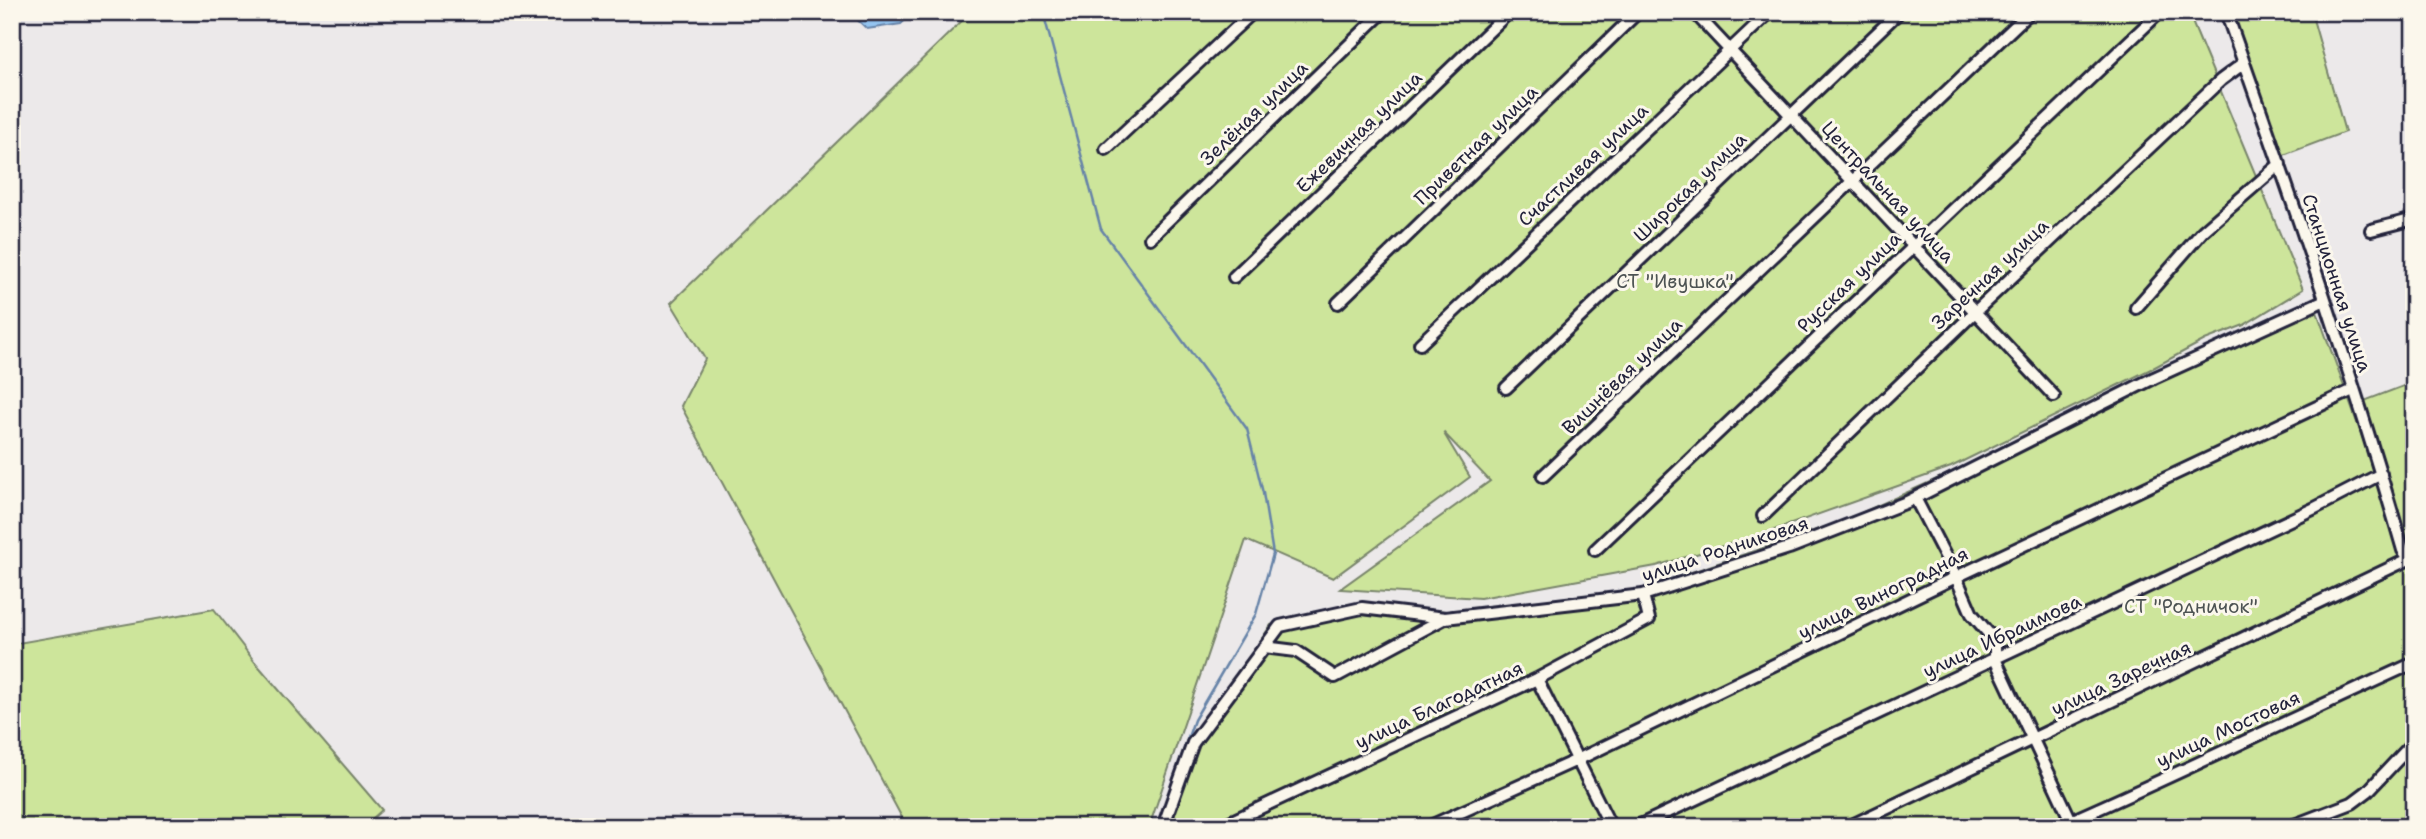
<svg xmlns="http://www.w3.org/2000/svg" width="2426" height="839" font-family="'Shantell Sans',sans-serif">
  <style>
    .green { fill: #cde59b; stroke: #78846b; stroke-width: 2 }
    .water { fill: #94c4f0; stroke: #6683a8; stroke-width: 2 }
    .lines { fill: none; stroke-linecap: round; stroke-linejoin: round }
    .stream { stroke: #6683a8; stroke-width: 2.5 }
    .minor-casing { stroke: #22223b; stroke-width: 16 }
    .minor { stroke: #fbf7ec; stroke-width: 10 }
    .labels { text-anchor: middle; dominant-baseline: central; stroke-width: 6; stroke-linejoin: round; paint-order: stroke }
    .street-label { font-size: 19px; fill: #22223b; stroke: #fbf7ec }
    .park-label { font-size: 19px; fill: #4d5353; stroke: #fbf7ec }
  </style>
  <rect width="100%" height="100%" fill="#ece9ea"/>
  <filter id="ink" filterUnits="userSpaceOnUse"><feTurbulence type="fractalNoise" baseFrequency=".0143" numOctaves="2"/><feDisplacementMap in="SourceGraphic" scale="14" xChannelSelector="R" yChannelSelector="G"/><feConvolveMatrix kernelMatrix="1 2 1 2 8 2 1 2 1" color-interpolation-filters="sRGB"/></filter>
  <g filter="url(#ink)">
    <path class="green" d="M971,12H2188L2303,289L2244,325L2205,340L2153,368L1951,467L1763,534L1656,566L1480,598L1340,589L1490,481L1443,432L1470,477L1333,578L1246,540L1149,827H907L681,406L705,359L671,303Z
      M2229,12H2311L2345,132L2281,156Z
      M2316,309L2403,550L2414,553V827H1165L1189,747L1271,625L1365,604L1457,612L1638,590L1843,521Z
      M2414,382V552L2401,541L2364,401Z
      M214,609L255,662L382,810L363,827H12V644Z"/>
    <path class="water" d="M849,12H914L901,24L867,29Z"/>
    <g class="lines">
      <path class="stream" d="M1043,12L1101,229L1247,429L1263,493L1273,554L1256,614L1194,720L1157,827"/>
      <g class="minor-casing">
        <path id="minor" d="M1694,12L2054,396
          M2226,12C2289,190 2351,369 2403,550L2409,559L2413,561
          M1106,149L1253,12
          M2371,230L2414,219
          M1150,238L1383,12
          M1234,277L1509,12
          M1338,303L1638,12
          M2136,308L2203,231L2280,164
          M1420,344L1770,12
          M1506,388L1899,12
          M1543,476L2030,12
          M1915,498L1956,577L1972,614L1995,641V659L2074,827
          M1763,516L1976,311L2221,80L2244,63
          M1595,550L2160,12
          M1264,647L1296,651L1335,677L1445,618
          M1537,679L1611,827
          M1163,827L1193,743L1280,626L1362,608L1445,618L1643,595L1789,548L1907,502L2154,378L2325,300
          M1219,827L1537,679L1649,619L1643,595
          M1428,827L1577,760L1956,577L2353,390
          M1636,827L2315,508L2381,474
          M1848,827L2409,559
          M2057,827C2177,775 2294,717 2414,663
          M2289,827L2352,803L2368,791L2414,742"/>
      </g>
      <use href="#minor" class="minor"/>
    </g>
  </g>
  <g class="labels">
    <g class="street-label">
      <text transform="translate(1254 113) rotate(-44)">Зелёная улица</text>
      <text transform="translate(1359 132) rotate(-44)">Ежевичная улица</text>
      <text transform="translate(1476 145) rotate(-44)">Приветная улица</text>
      <text transform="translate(1583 165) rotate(-43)">Счастливая улица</text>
      <text transform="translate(1690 187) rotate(-44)">Широкая улица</text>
      <text transform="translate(1888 192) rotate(47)">Центральная улица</text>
      <text transform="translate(1990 274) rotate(-43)">Заречная улица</text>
      <text transform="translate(1849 282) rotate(-44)">Русская улица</text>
      <text transform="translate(2337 283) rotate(72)">Станционная улица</text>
      <text transform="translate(1622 376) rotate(-44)">Вишнёвая улица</text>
      <text transform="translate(1725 549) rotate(-18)">улица Родниковая</text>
      <text transform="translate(1883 593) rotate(-26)">улица Виноградная</text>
      <text transform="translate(2002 636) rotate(-25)">улица Ибраимова</text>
      <text transform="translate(2121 678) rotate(-25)">улица Заречная</text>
      <text transform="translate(1439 705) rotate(-25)">улица Благодатная</text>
      <text transform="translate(2228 729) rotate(-25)">улица Мостовая</text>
    </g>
    <g class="park-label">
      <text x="1675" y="281">СТ "Ивушка"</text>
      <text x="2191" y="606">СТ "Родничок"</text>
    </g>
  </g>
  <rect width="2426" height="839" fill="none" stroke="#fbf7ec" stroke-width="42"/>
  <rect x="21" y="21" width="2384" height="797" fill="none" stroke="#22223b" stroke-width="2.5" filter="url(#ink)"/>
</svg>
